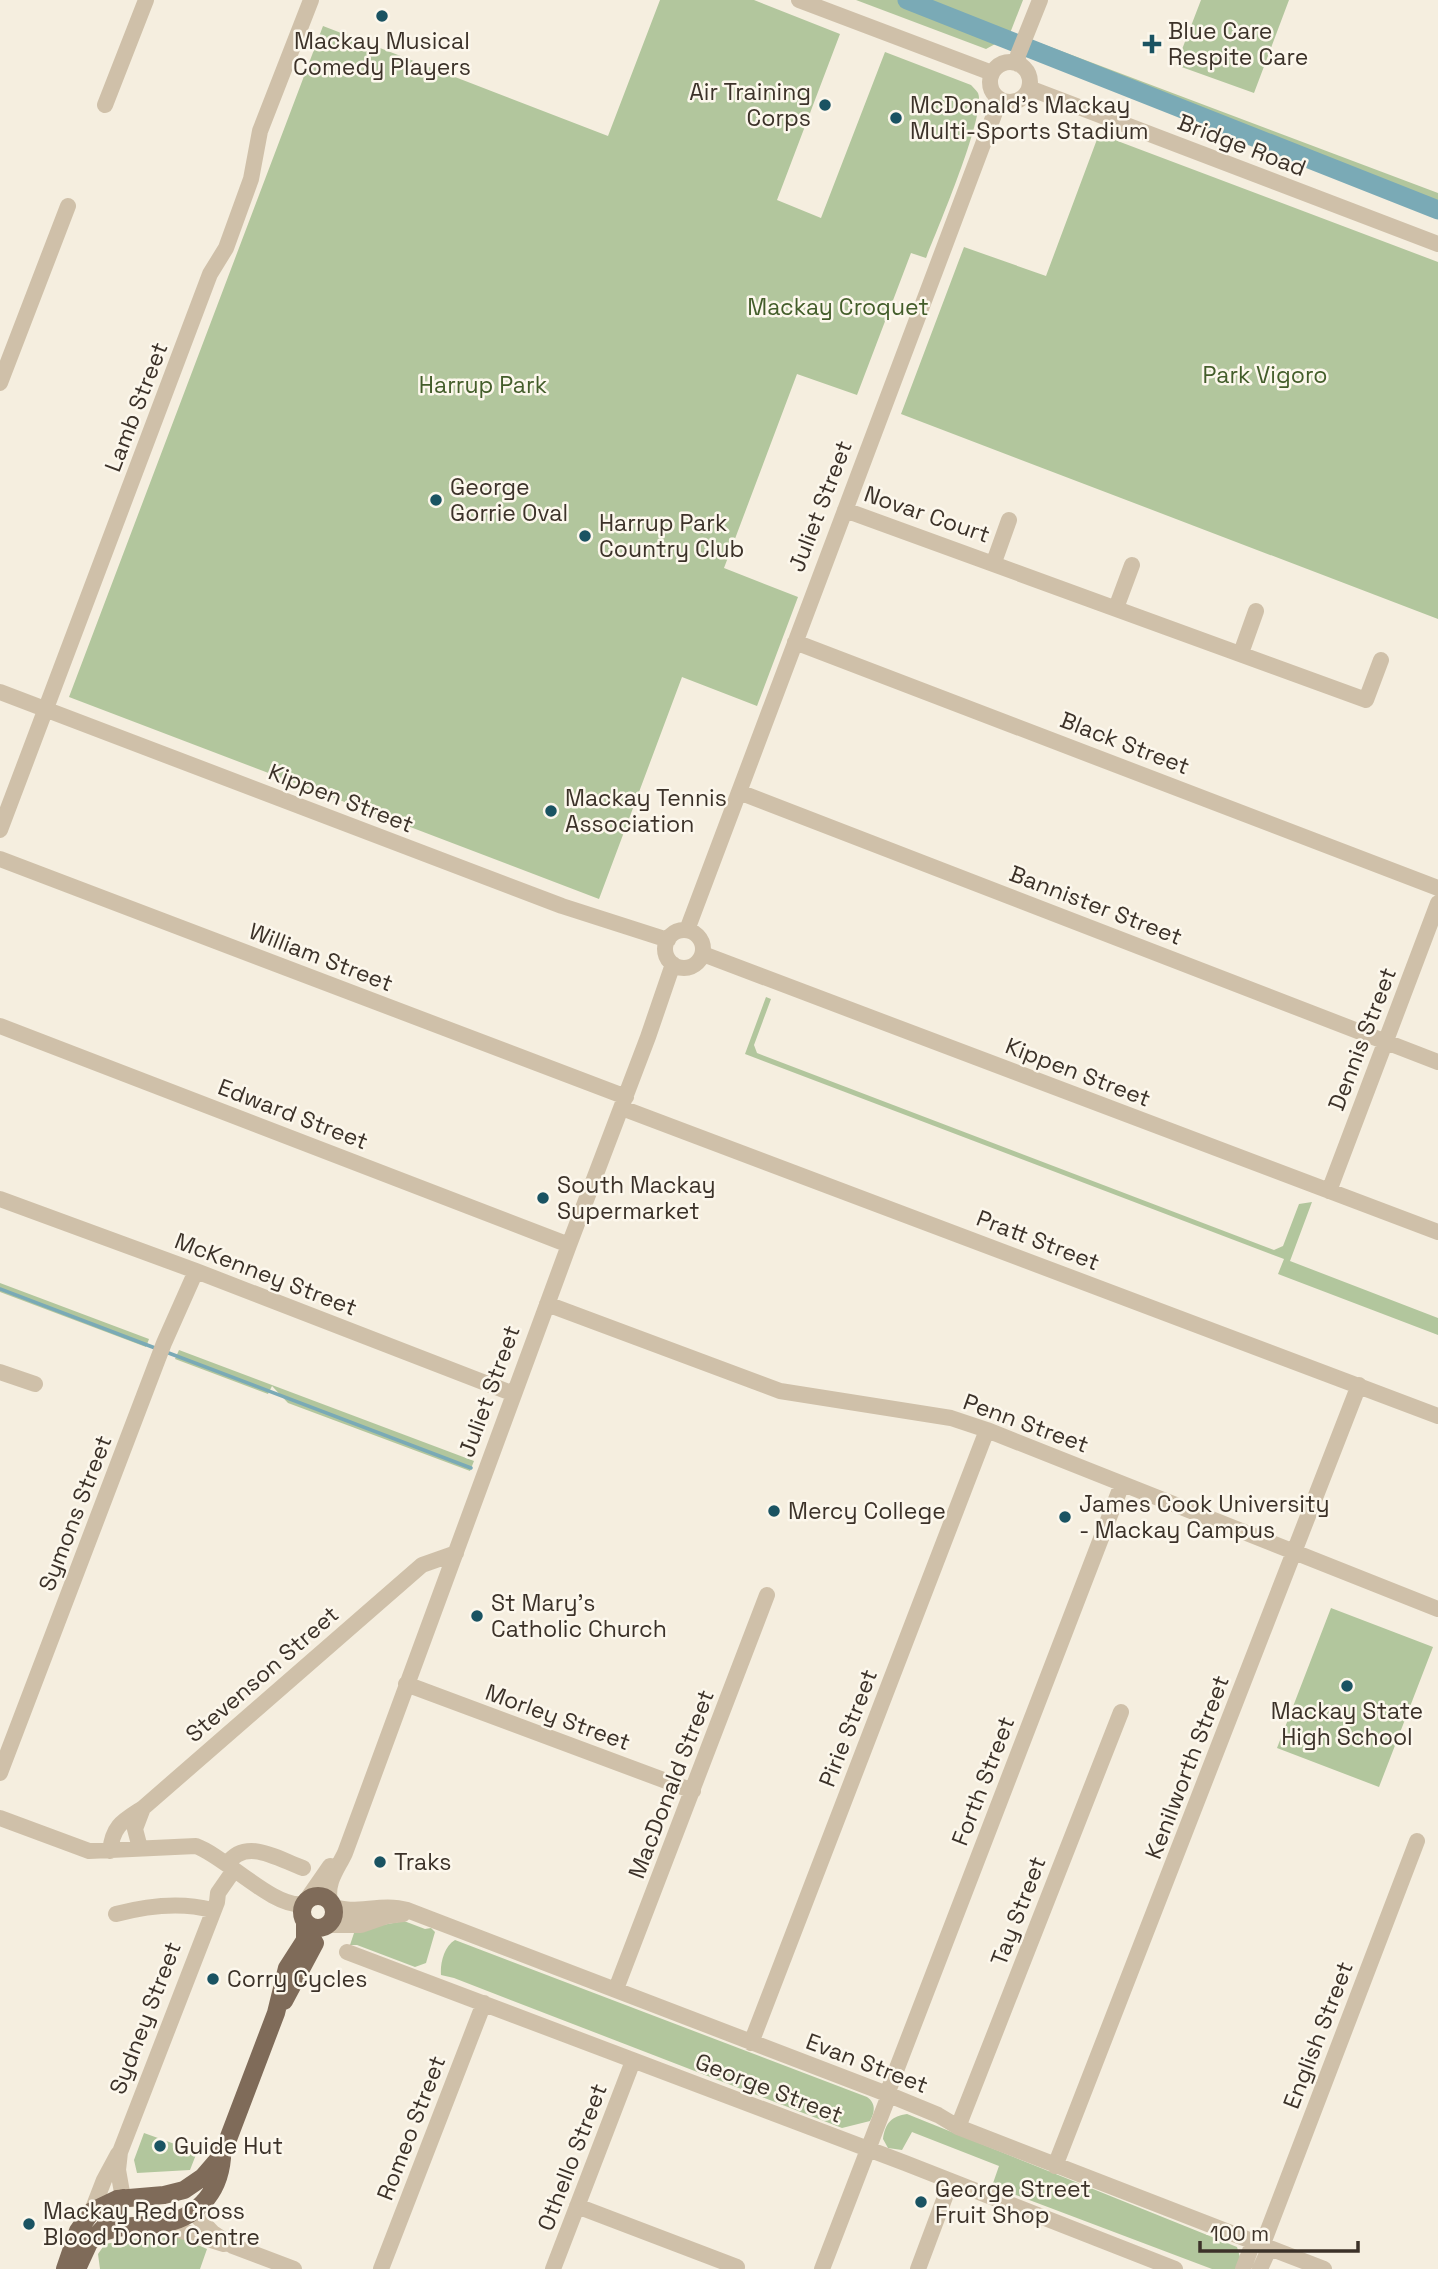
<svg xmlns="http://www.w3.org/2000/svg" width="1438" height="2269" font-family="'Space Grotesk',sans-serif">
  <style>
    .green { fill: #b2c69d }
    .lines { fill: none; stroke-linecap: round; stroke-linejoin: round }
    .stream { stroke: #7aaab6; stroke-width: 3.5 }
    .river { stroke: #7aaab6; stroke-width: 19 }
    .minor { stroke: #cfc0a9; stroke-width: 16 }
    .major { stroke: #7f6b59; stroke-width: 18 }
    .poi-dot { fill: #1a5362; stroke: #fcf7ec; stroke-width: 2.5 }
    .labels { text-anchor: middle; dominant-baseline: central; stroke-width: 5; stroke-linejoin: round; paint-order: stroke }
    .poi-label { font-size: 23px; fill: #3c3229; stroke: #fcf7ec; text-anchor: start }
    .street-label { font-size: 23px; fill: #3c3229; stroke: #fcf7ec }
    .park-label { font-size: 23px; fill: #435d2a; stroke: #fcf7ec }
  </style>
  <rect width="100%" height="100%" fill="#f5eedf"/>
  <path class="green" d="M660,0H754L840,34L777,200L821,218L885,52L971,85C973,87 976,90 978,93C987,114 936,232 926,258L911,253L857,395L797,374L724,568L798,597L757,706L682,677L599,899L69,697L323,26L608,136Z
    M856,0H1023L1005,46L997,43L986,49Z
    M1201,0H1289L1254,93L1176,65Z
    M1040,43L1438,193V210L1035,58Z
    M1099,134L1438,262V619L901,414L964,247L1046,276Z
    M766,997L771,999L754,1045L757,1053L1274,1250L1283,1246L1299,1204L1312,1202L1290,1261L1438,1318V1335L1278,1274L1284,1259L745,1054Z
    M0,1283L149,1339L146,1347L0,1292Z
    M179,1350L474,1461L470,1471L288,1403L272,1386L268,1394L175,1359Z
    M1331,1608L1433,1647L1379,1787L1277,1748Z
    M404,1921L425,1929L431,1928L435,1932L426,1963L415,1967L357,1945H350L355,1930Z
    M455,1940L867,2097C876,2103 875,2112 870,2121L842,2128L454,1978L441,1975C440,1964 444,1946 455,1940Z
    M907,2114L1237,2247L1240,2257L1236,2269H1212L992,2186L999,2166L912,2132L902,2150L888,2148L883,2139C885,2123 892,2116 907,2114Z
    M144,2133L197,2152L190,2170L137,2173L134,2160Z
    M150,2236L182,2238L207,2249L200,2269H100L98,2254L105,2244Z"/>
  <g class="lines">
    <path class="stream" d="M0,1289L155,1348
      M166,1352L471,1468"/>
    <path class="river" d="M907,0L1438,210"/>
    <path class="minor" d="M799,0L992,73
      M990 82a20 20 0 1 1 40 0a20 20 0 1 1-40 0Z
      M1018,64V55L1040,0
      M1029,88L1438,244
      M105,105L146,0
      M0,383L68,206
      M845,510L1366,700L1381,660
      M994,562L1009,520
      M1116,608L1132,565
      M795,642L1438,888
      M1241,653L1256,611
      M0,692L562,906L668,940
      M739,792L1438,1062
      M0,830L210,274L226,248L251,179L260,131L311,0
      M0,859L626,1097
      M687,930L1000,99
      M665 949a19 19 0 1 1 38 0a19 19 0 1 1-38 0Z
      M703,954L1438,1232
      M0,1026L569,1245
      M622,1108L1438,1416
      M1329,1191L1438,903
      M0,1199L196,1271L514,1394
      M547,1304L780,1391L951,1418L987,1430L1438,1609
      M0,1372L35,1384
      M406,1684L693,1791
      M0,1773L164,1343L196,1271
      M0,1818L89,1851L196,1846C226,1857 274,1909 304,1904
      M140,1848L135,1829L143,1808
      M110,1851C113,1825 123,1821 143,1808L422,1565L456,1553
      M227,1864C246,1837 278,1859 303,1868
      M330,1901C326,1882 337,1870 345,1853L569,1245L648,1037L673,964
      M305,1902L330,1866
      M333,1906C353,1916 381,1902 407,1910L887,2094L938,2115L958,2127L1324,2269
      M116,1914C146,1906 182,1902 212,1910
      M328,1925H361L387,1916L403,1914
      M347,1952L905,2163L1175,2269
      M616,1989L767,1595
      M751,2043L987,1430
      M887,2094L1122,1484
      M958,2127L1121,1712
      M1055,2166L1359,1385
      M123,2198L118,2170L120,2152L217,1902L218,1893L234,1870
      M577,2206L737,2267
      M92,2211L104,2180L118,2154
      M193,2212L213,2233L233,2246L294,2269
      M160,2224L224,2244
      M1262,2246L1417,1841
      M381,2269L484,2003
      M553,2269L633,2061
      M822,2269L889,2095
      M918,2269L951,2181
      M1243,2269L1253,2243
      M1260,2269L1269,2249"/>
    <path class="major" d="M302 1912a16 16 0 1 1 32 0a16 16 0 1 1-32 0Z
      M284,2001L315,1943
      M94,2237C114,2225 137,2226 159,2224C195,2220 219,2194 222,2158
      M65,2269L78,2231L92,2211L117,2199L164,2195L184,2190L203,2177L222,2155L276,2013L287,1968L305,1940V1923
      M77,2269L89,2243L115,2216L123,2198"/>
  </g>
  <g class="poi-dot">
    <circle cx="382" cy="16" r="7"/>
    <path d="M1148.5 33.5h7v7h7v7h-7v7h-7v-7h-7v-7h7z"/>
    <circle cx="825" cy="105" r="7"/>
    <circle cx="896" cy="118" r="7"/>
    <circle cx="436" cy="500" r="7"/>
    <circle cx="585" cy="536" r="7"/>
    <circle cx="551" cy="811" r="7"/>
    <circle cx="543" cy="1198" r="7"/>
    <circle cx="774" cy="1511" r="7"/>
    <circle cx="1065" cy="1517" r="7"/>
    <circle cx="477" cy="1616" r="7"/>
    <circle cx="1347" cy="1686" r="7"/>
    <circle cx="380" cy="1862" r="7"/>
    <circle cx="213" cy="1979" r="7"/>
    <circle cx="160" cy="2146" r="7"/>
    <circle cx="921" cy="2202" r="7"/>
    <circle cx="29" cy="2224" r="7"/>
  </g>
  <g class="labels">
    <g class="poi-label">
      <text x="1168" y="31">Blue Care<tspan x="1168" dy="26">Respite Care</tspan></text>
      <text x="382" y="41" text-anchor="middle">Mackay Musical<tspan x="382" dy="26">Comedy Players</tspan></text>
      <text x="811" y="92" text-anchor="end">Air Training<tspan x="811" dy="26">Corps</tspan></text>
      <text x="910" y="105">McDonald's Mackay<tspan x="910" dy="26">Multi-Sports Stadium</tspan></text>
      <text x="450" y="487">George<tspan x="450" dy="26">Gorrie Oval</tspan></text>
      <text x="599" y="523">Harrup Park<tspan x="599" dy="26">Country Club</tspan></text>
      <text x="565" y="798">Mackay Tennis<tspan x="565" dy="26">Association</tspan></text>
      <text x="557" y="1185">South Mackay<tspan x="557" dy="26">Supermarket</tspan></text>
      <text x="1079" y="1504">James Cook University<tspan x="1079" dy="26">- Mackay Campus</tspan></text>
      <text x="788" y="1511">Mercy College</text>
      <text x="491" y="1603">St Mary's<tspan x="491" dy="26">Catholic Church</tspan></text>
      <text x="1347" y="1711" text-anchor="middle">Mackay State<tspan x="1347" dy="26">High School</tspan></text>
      <text x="394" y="1862">Traks</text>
      <text x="227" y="1979">Corry Cycles</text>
      <text x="174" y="2146">Guide Hut</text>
      <text x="935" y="2189">George Street<tspan x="935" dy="26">Fruit Shop</tspan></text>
      <text x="43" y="2211">Mackay Red Cross<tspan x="43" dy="26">Blood Donor Centre</tspan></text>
    </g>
    <g class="street-label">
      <text transform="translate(1242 145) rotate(21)">Bridge Road</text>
      <text transform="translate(136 407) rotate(-69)">Lamb Street</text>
      <text transform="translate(820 506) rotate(-69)">Juliet Street</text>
      <text transform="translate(927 514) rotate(19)">Novar Court</text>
      <text transform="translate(1125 743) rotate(21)">Black Street</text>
      <text transform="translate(341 798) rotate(21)">Kippen Street</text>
      <text transform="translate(1096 905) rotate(21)">Bannister Street</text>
      <text transform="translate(321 957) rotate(21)">William Street</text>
      <text transform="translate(1362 1039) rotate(-69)">Dennis Street</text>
      <text transform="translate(1078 1072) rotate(21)">Kippen Street</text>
      <text transform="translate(293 1114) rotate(21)">Edward Street</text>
      <text transform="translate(1038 1240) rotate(21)">Pratt Street</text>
      <text transform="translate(266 1274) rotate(21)">McKenney Street</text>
      <text transform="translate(489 1391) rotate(-70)">Juliet Street</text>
      <text transform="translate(1026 1423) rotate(20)">Penn Street</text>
      <text transform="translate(75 1513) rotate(-69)">Symons Street</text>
      <text transform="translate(262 1674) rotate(-41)">Stevenson Street</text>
      <text transform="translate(558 1717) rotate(20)">Morley Street</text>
      <text transform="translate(848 1728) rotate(-69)">Pirie Street</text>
      <text transform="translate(1187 1767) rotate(-69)">Kenilworth Street</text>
      <text transform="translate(983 1781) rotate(-69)">Forth Street</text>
      <text transform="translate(671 1784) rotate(-69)">MacDonald Street</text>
      <text transform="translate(1018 1911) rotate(-69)">Tay Street</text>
      <text transform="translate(145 2018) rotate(-69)">Sydney Street</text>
      <text transform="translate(1318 2035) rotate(-69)">English Street</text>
      <text transform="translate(867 2063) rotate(21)">Evan Street</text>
      <text transform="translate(769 2088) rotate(21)">George Street</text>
      <text transform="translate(411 2128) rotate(-69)">Romeo Street</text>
      <text transform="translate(572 2157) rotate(-69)">Othello Street</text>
    </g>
    <g class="park-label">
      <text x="838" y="307">Mackay Croquet</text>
      <text x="1265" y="375">Park Vigoro</text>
      <text x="483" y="385">Harrup Park</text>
    </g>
  </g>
  <path d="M1200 2241v10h158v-10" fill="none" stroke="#3c3229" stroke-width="3.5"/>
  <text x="1210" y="2241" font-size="21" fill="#3c3229" stroke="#fcf7ec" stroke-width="5" paint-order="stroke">100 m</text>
</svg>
